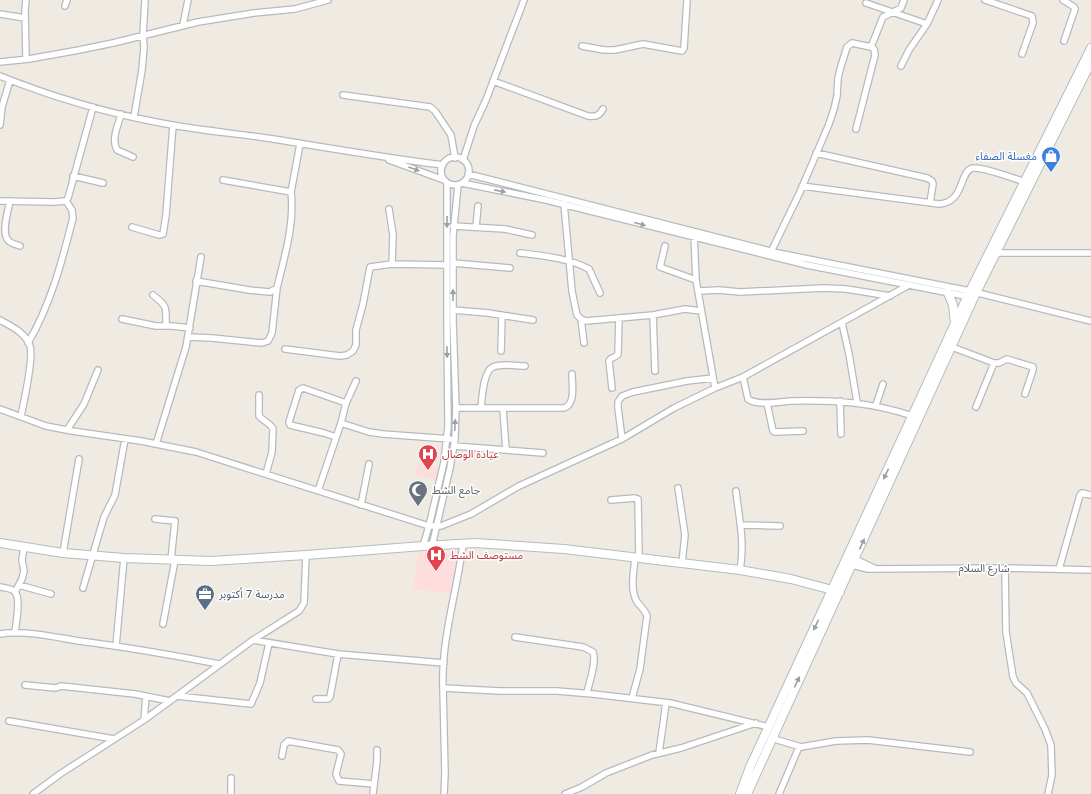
<svg xmlns="http://www.w3.org/2000/svg" width="1091" height="794" font-family="'Varela Round','Noto Sans Arabic',sans-serif">
  <style>
    .medical { fill: #fedddd }
    .lines { fill: none; stroke-linecap: round; stroke-linejoin: round }
    .street-casing { stroke: #b6babe; stroke-width: 8 }
    .secondary-casing { stroke: #b6bbc1; stroke-width: 10 }
    .street { stroke: #fff; stroke-width: 5.5 }
    .secondary { stroke: #fff; stroke-width: 8 }
    .oneway { fill: #9da0a3 }
    .labels { text-anchor: middle; dominant-baseline: central; stroke-width: 3; stroke-linejoin: round; paint-order: stroke }
    .shop-label { font-size: 11px; fill: #366cbe; stroke: #fff; text-anchor: end }
    .health-label { font-size: 11px; fill: #be3a42; stroke: #fff; text-anchor: start }
    .worship-label { font-size: 11px; fill: #5b616d; stroke: #fff; text-anchor: start }
    .street-label { font-size: 11px; fill: #5b6065; stroke: #fff }
    .service-label { font-size: 11px; fill: #4e5e75; stroke: #fff; text-anchor: start }
  </style>
  <rect width="100%" height="100%" fill="#efebe3"/>
  <path class="medical" d="M418,462L442,468L438,481L415,475Z
    M419,552L459,554L452,594L412,589Z"/>
  <g class="lines">
    <g class="street-casing">
      <path id="street" d="M26,0L25,10L26,59
        M985,0L1032,16L1033,23L1022,54
        M1063,0L1074,7L1075,9L1064,41
        M866,3L927,24
        M65,6L67,0
        M0,14L25,18
        M183,25L188,0
        M582,46L604,50H615L643,44L682,51L684,48L687,0
        M0,62L29,59L79,50L113,43L198,22L254,13L295,9L328,0
        M901,66L909,50L927,24L938,0
        M0,76C50,96 103,112 156,122C194,130 234,133 273,139C329,148 386,158 443,165
        M493,81L588,116C596,117 599,116 603,109
        M343,95L430,107L435,111L451,135L455,158
        M121,114C118,126 111,139 117,150L133,157
        M134,117L142,70L144,47L143,35L145,0
        M0,125L2,107L10,80
        M856,129L875,55L874,49L871,47
        M816,153L927,178L932,181L933,184L930,203
        M441 171a14 14 0 1 1 28 0a14 14 0 1 1-28 0Z
        M389,160L444,180
        M463,160L474,126L486,100L524,0
        M468,174L778,253L970,291L1091,321
        M73,176L103,183
        M223,180L291,192L300,144
        M462,183L546,200L807,265L970,297
        M802,186L939,204C965,203 959,170 973,168C984,167 1013,178 1025,182
        M0,201L54,202L66,201L68,198L93,107
        M10,201C8,211 0,236 10,242C13,244 17,245 20,246
        M564,204L572,291L575,306L577,315L581,319L586,321L653,315L685,309L701,311
        M389,209L393,235L392,264L446,265
        M453,226L505,229L532,235
        M132,227L159,235L163,234L166,215L173,125
        M476,227L478,206
        M694,234L696,280L715,388
        M665,246L660,267L696,280
        M771,252L800,192L829,124L834,109L837,96L838,78L841,66L847,47L852,43L871,47L883,17L901,8L904,0
        M520,253C544,256 568,258 589,269L600,293
        M996,253H1091
        M453,263L510,268
        M196,281L249,290L270,292L277,288C284,258 295,224 291,192
        M698,291L719,290L740,292L824,288L846,289L890,296
        M153,295C168,307 166,307 166,326
        M453,310L488,313L533,320
        M653,315L655,371
        M122,319L156,326H172L190,328
        M581,319L584,343
        M0,320C11,326 26,333 30,346C34,358 24,401 21,416
        M842,323L849,354L857,402
        M188,337L212,338L262,343L268,341L272,333L277,288
        M28,343C51,304 62,261 73,218L72,210L66,201
        M952,347L994,363H999L1007,359L1033,367V370L1025,394
        M285,349L340,356L347,355L353,351L356,345V330L363,304L370,267L392,264
        M501,351L502,315
        M743,377L748,399C757,406 779,402 791,401C835,400 870,402 913,416
        M612,388L609,361C610,357 616,358 618,354L619,318
        M259,395V416C263,421 270,423 273,429L272,452L266,474
        M840,401L841,434
        M346,403L356,381
        M767,403L773,431L775,432L803,431
        M876,405L883,384
        M976,407L994,363
        M456,408H564C576,404 572,385 572,374
        M481,408C482,399 483,371 493,367C502,363 515,366 525,366
        M0,409L46,426L72,431L141,441L196,452L429,526H441L471,514L519,486L622,439L674,408L715,388L743,377L909,285
        M67,430L84,404L98,370
        M336,437L324,433L290,425L289,422L299,390L303,388L346,403L341,423
        M622,439L618,408V402L622,396L633,392L687,381L713,378
        M156,444L186,347L201,257
        M454,446L506,450L503,409
        M506,450L543,453
        M678,488L685,535L682,563
        M318,491L341,423L369,432L383,434L450,439
        M736,491C739,518 745,542 740,570
        M611,500L635,498L638,499L639,558
        M361,505L369,464
        M155,519L175,521L171,560
        M741,525L780,526
        M463,544C457,592 441,639 443,688L500,691H557L593,694L670,703L769,727
        M423,546L429,526L444,462L448,426L447,322V183
        M432,546L450,468L455,439L456,408L453,322V236L458,185
        M63,553L79,459
        M851,557L874,568
        M848,564L868,569L1005,568L1091,570
        M1005,568L1006,632L1013,677L1016,683L1027,693L1045,729L1051,745L1052,775L1048,794
        M1059,569L1080,495L1082,493L1091,495
        M19,585L51,594
        M0,587C4,588 12,588 15,592C21,598 16,624 15,632
        M83,588L104,517L115,495L125,439
        M15,592L22,579L24,571L22,560L24,546
        M163,624L175,560
        M0,634C26,630 54,637 79,641C126,647 172,655 219,664
        M515,637L583,647L593,652C597,661 589,683 587,693
        M253,640L338,654L444,663
        M116,646L124,558
        M25,685L56,688L61,686L135,694L170,701
        M443,688L445,773L444,794
        M177,696L251,704L260,683L269,643
        M632,698L640,669L647,616C645,609 639,606 636,600C630,587 634,571 635,558
        M316,699H328L330,697L338,654
        M144,720L146,696
        M9,721L114,739
        M771,738L801,747L836,741L868,740L970,752
        M659,753L666,703
        M282,756L284,745L288,741L338,750L341,754L336,774L339,781L374,784
        M33,794L60,774L144,720L253,640L299,611L304,603L306,555
        M231,794V778
        M373,794L377,761V750
        M565,794L582,787L606,773L652,755L681,748L756,723
        M779,794L799,747"/>
    </g>
    <g class="secondary-casing">
      <path id="secondary" d="M948,293L953,305L955,323
        M0,543L63,553L124,558L211,561L306,555L423,546L475,543L564,549L740,570L791,579L840,592
        M740,794L750,767L970,291L1091,48
        M747,794L974,297L1091,62"/>
    </g>
    <use href="#street" class="street"/>
    <use href="#secondary" class="secondary"/>
  </g>
  <defs><path id="oneway-solid" d="M-6-.8H1V-3.2L6.5 0L1 3.2V.8H-6Z"/></defs>
  <g class="oneway">
    <use href="#oneway-solid" transform="translate(414 169) rotate(20)"/>
    <use href="#oneway-solid" transform="translate(500 191) rotate(11)"/>
    <use href="#oneway-solid" transform="translate(447 222) rotate(91)"/>
    <use href="#oneway-solid" transform="translate(640 224) rotate(15)"/>
    <use href="#oneway-solid" transform="translate(453 295) rotate(-90)"/>
    <use href="#oneway-solid" transform="translate(447 352) rotate(89)"/>
    <use href="#oneway-solid" transform="translate(455 425) rotate(-87)"/>
    <use href="#oneway-solid" transform="translate(886 474) rotate(115)"/>
    <use href="#oneway-solid" transform="translate(862 544) rotate(-65)"/>
    <use href="#oneway-solid" transform="translate(816 625) rotate(115)"/>
    <use href="#oneway-solid" transform="translate(797 682) rotate(-65)"/>
  </g>
  <defs>
    <g id="shop-pin" transform="scale(1)"><path d="M0 17L-7.5 6A9.5 9.5 0 1 1 7.5 6Z" fill="#3f7fe0" stroke="#fff"/><path d="M-5-2.5h2.3a2.7 3.5 0 0 1 5.4 0H5L5.5 6h-11ZM-1.5-2.5h3a1.5 2.3 0 0 0-3 0Z" fill="#fff"/></g>
    <g id="hospital-pin" transform="scale(1)"><path d="M0 17L-7.5 6A9.5 9.5 0 1 1 7.5 6Z" fill="#e0444e" stroke="#fff"/><path d="M-5-5h3v3.5h4V-5h3V5h-3V1.5h-4V5h-3Z" fill="#fff"/></g>
    <g id="mosque-pin" transform="scale(1)"><path d="M0 17L-7.5 6A9.5 9.5 0 1 1 7.5 6Z" fill="#6b7280" stroke="#fff"/><path d="M3.5-4.9A6 6 0 1 0 3.5 4.9A5 5 0 1 1 3.5-4.9Z" fill="#fff"/></g>
    <g id="office-pin" transform="scale(1)"><path d="M0 17L-7.5 6A9.5 9.5 0 1 1 7.5 6Z" fill="#5c6f8a" stroke="#fff"/><path d="M-6-3h4V-5.5h4V-3h4V5H-6ZM-1-4.5V-3h2v-1.5ZM-6 0V1H6V0Z" fill="#fff"/></g>
  </defs>
  <g fill-rule="evenodd">
    <use href="#shop-pin" x="1051" y="156"/>
    <use href="#hospital-pin" x="428" y="454"/>
    <use href="#mosque-pin" x="418" y="490"/>
    <use href="#hospital-pin" x="436" y="555"/>
    <use href="#office-pin" x="205" y="594"/>
  </g>
  <g class="labels">
    <g class="shop-label">
      <text x="1037" y="156">مغسلة الصفاء</text>
    </g>
    <g class="health-label">
      <text x="442" y="454">عيادة الوصال</text>
      <text x="450" y="555">مستوصف الشط</text>
    </g>
    <g class="worship-label">
      <text x="432" y="490">جامع الشط</text>
    </g>
    <g class="street-label">
      <text x="984" y="568">شارع السلام</text>
    </g>
    <g class="service-label">
      <text x="219" y="594">مدرسة 7 أكتوبر</text>
    </g>
  </g>
</svg>
